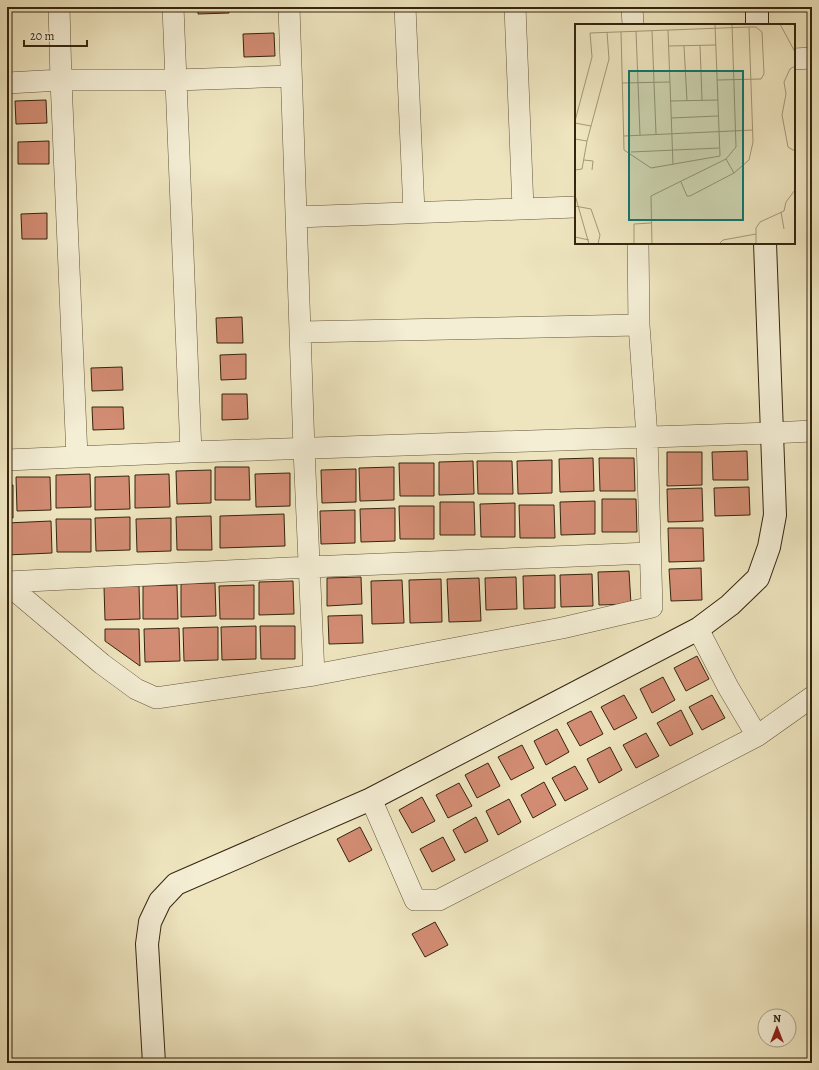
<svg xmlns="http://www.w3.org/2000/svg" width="819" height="1070" font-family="Alegreya,serif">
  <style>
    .building { fill: #d28c73; stroke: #35250e }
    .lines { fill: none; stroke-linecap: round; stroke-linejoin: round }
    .street-casing { stroke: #63553a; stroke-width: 22 }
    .secondary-casing { stroke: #35250e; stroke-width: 24 }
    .street { stroke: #f4eed5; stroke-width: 21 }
    .secondary { stroke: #f4eed5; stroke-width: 22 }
    .inset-road { fill: none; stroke: #a49878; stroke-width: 1 }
    .view { fill: #0f766e; fill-opacity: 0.15; stroke: #0f766e; stroke-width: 2 }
    .inset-edge { fill: none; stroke: #35250e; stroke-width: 2 }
  </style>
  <rect width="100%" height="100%" fill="#eee5bf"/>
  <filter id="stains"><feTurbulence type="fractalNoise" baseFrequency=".005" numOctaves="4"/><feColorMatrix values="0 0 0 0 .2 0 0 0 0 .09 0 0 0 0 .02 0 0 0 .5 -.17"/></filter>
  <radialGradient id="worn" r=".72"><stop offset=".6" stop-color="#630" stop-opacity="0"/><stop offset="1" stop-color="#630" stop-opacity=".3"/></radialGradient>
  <path class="building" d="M198,7H229V13L198,14Z
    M274,33L275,56L244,57L243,34Z
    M46,100L47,123L16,124L15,101Z
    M49,141V164H18V142Z
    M47,213V239H22L21,214Z
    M242,317L243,343H217L216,318Z
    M246,354V379L221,380L220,355Z
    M122,367L123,390L92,391L91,368Z
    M222,394H247L248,419L222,420Z
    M92,407H123L124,429L93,430Z
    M747,451L748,480H713L712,452Z
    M667,452H702V485L667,486Z
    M593,458L594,491L560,492L559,459Z
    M599,458H634L635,491H600Z
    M552,460V493L518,494L517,461Z
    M473,461L474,494L439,495V462Z
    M477,461H512L513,494H478Z
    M399,463H434V496H400Z
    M215,467H249L250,500H215Z
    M394,467V500L360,501L359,468Z
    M356,469V502L322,503L321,470Z
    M211,470V503L177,504L176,471Z
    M290,473V506L256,507L255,474Z
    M90,474L91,507L56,508V475Z
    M169,474L170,507L135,508V475Z
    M129,476L130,509L95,510V477Z
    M16,477H50L51,510L17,511Z
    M7,485H13V518H7Z
    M749,487L750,515L715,516L714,488Z
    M702,488L703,521L668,522L667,489Z
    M602,499H636L637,532H602Z
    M595,501V534L561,535L560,502Z
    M440,502H474L475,535H440Z
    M515,503V537H481L480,504Z
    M519,505H554L555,538H520Z
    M399,506H434V539H400Z
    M395,508V541L361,542L360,509Z
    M355,510V543L321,544L320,511Z
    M284,514L285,546L220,548V516Z
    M211,516L212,550H177L176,517Z
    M130,517V550L96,551L95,518Z
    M171,518V551L137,552L136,519Z
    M56,519H91V552H57Z
    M51,521L52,553L7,555V523Z
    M668,528H703L704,561L669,562Z
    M701,568L702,600L671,601L669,569Z
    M629,571L631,604L599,605L598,572Z
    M592,574L593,606L561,607L560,575Z
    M555,575V608L524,609L523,576Z
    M361,577L362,604L327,606V578Z
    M516,577L517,609L486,610L485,578Z
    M479,578L481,621L449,622L447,579Z
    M441,579L442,622L410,623L409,580Z
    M402,580L404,623L372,624L371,581Z
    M293,581L294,614L259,615V582Z
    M215,583L216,616L181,617V584Z
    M177,585L178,619H143V586Z
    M254,585V619H220L219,586Z
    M139,586L140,619L105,620L104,587Z
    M362,615L363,643L329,644L328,616Z
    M256,626V659L222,660L221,627Z
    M260,626H295V659H261Z
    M218,627V660L184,661L183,628Z
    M179,628L180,661L145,662L144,629Z
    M105,629H139L140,666L105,641Z
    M697,656L709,679L686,691L674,668Z
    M663,677L675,700L652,713L640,689Z
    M624,695L637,718L614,730L601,707Z
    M712,695L725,718L702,730L689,707Z
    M681,710L693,734L670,746L657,723Z
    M591,711L603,734L580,746L567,723Z
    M557,729L569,752L546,765L534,741Z
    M646,733L659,756L636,768L623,745Z
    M522,745L534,768L511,780L498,757Z
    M610,747L622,770L599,783L587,759Z
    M488,763L500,786L477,798L465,775Z
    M575,766L588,789L565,801L552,778Z
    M544,782L556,805L533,818L521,795Z
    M459,783L472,806L448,818L436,795Z
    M422,797L435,821L412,833L399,810Z
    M509,799L521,822L498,835L486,811Z
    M476,817L488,841L465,853L453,830Z
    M360,827L372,850L349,862L337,839Z
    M443,837L455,860L432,872L420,849Z
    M435,922L448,945L425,957L412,934Z"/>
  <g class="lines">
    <g class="street-casing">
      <path id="street" d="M59,7L61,80L77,457
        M173,7L191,452
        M289,7L304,449L314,675
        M405,7L414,212
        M515,7L523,208
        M632,7L633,25
        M794,59L812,58
        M7,83L61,80H176L291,76
        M296,217L576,207
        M301,332L639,325
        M7,460L191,452L772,433L812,431
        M7,582L309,567L650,553
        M7,584L102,664L136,689L156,698L314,675L562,628L652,607L647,437L639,325L638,243
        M698,629L728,687L757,736
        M371,799L415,900H439L757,736L812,697"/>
    </g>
    <g class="secondary-casing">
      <path id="secondary" d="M757,7V25
        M154,1063L147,944L150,922L160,901L176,884L371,799L698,629L730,605L758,578L769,547L775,515L765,243"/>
    </g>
    <use href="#street" class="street"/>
    <use href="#secondary" class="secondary"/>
  </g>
  <g transform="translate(575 24)">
    <rect width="220" height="220" fill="#eee5bf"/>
    <path class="inset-road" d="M205,0L220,28M93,6L98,141M61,7L65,111M77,7L81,110M46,8L49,126L76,144L145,132L140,0M125,21L127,76M94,22L141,21M109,22L112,77M220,42L215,45L209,58L211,70L207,91L213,123L220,127M142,56L186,55L189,50L187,8L181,3H174M47,59L95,58M95,77L143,76M96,94L143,92M0,97L17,33L15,9L174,3L178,118L174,136L159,149L115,172H112L106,158M0,99L16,102M49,112L178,106M0,115L12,117L7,145L0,146M12,117L34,35L32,8M56,128L144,124M151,135L159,149M9,136L18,137L17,146M0,171L14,220M0,182L16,185L25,211L23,220M206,188L209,205M0,213L14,216M59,220V200L76,199M77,220L76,172L151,135L161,123L157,0M144,220L148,216L181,210M181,220V204L185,198L209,187L211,178L220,166"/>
    <path class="view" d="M54,47H168V196H54Z"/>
    <rect width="220" height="220" class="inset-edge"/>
  </g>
  <rect width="819" height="1070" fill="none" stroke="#eee5bf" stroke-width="24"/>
  <rect x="8" y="8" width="803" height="1054" fill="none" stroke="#35250e" stroke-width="2"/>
  <rect x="12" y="12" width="795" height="1046" fill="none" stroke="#35250e"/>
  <g transform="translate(777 1028)"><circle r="19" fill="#f4eed5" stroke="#a89e85"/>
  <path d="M0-3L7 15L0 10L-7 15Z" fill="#8f2418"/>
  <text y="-6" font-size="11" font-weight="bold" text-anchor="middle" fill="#35250e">N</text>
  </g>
  <path d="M24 40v6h63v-6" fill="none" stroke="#35250e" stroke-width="2"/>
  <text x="30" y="40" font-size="12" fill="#35250e" stroke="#f4eed5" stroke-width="3" paint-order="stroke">20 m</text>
  <rect width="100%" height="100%" filter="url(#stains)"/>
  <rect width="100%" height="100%" fill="url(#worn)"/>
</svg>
